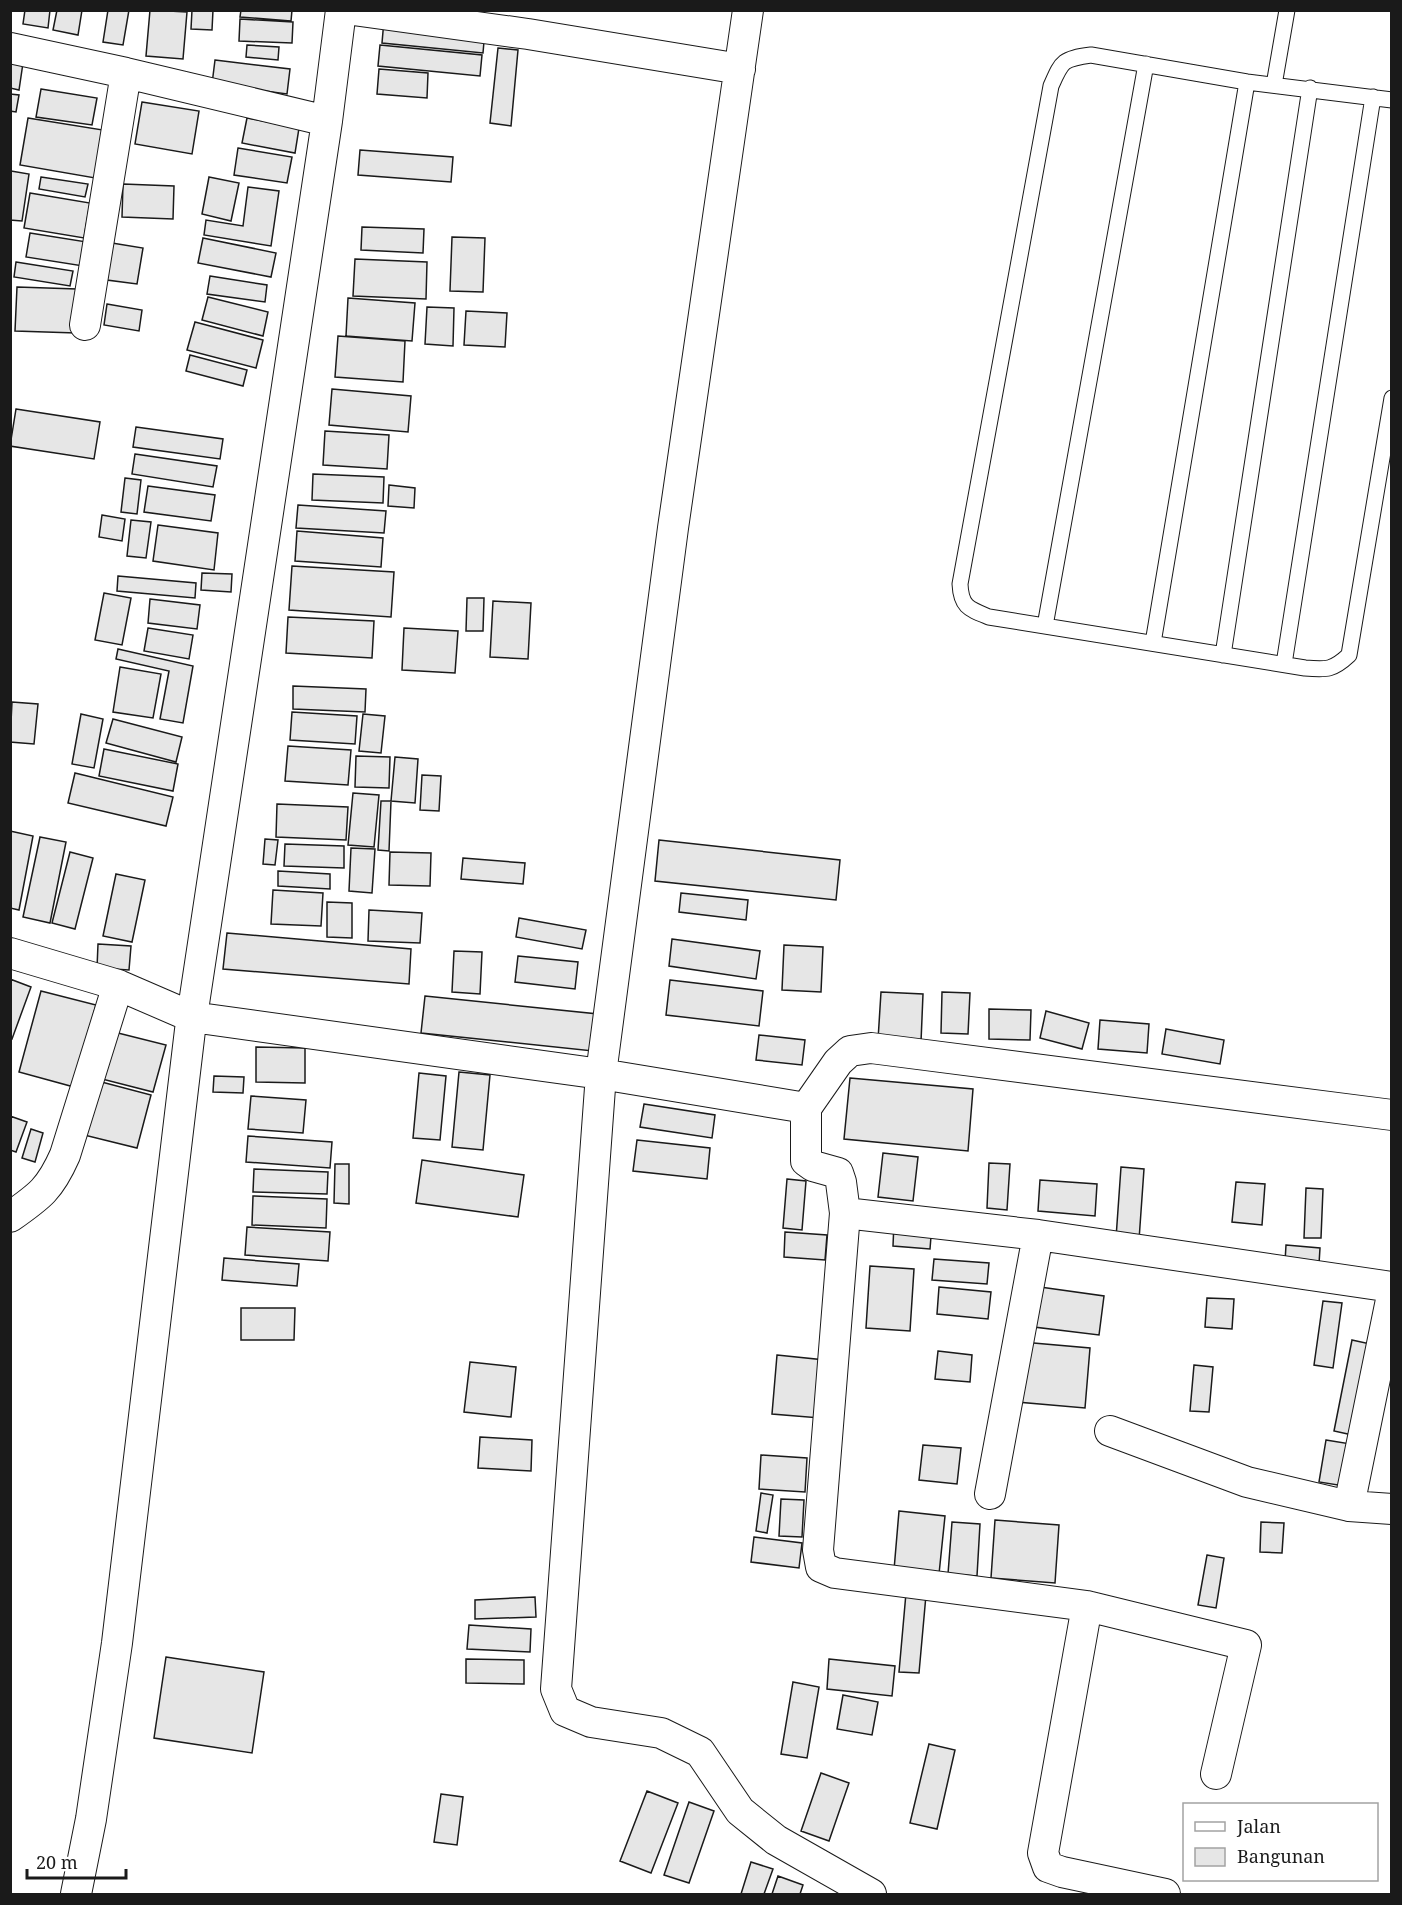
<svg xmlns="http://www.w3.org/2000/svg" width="1402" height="1905" font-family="'Noto Serif',serif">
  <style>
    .building { fill: #e6e6e6; stroke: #1a1a1a; stroke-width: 1.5 }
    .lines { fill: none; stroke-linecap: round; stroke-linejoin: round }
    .service-casing { stroke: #1a1a1a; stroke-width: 17 }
    .minor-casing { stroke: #1a1a1a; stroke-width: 32 }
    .service { stroke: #fff; stroke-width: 15 }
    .minor { stroke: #fff; stroke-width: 30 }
  </style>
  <rect width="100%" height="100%" fill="#fff"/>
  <path class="building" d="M25,10H50L48,28L23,24Z
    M57,10H82L78,35L53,30Z
    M108,10H129L123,45L103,42Z
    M150,10L187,12L183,59L146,56Z
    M192,10H213L212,30L191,29Z
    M241,10H292L291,21L240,17Z
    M240,19L293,22L292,43L239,41Z
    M384,20L485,30L483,53L382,43Z
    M247,45L279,47L278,60L246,57Z
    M380,45L482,55L480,76L378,66Z
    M498,48L518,50L511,126L490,123Z
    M215,60L290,69L287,94L212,84Z
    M10,61L23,63L19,90L10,88Z
    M379,69L428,73L427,98L377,94Z
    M41,89L97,98L92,125L36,117Z
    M10,94L19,95L16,112L10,111Z
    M142,102L199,111L192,154L135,144Z
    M28,118L103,130L95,178L20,165Z
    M247,118L299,128L295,153L242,143Z
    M238,148L292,157L287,183L234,175Z
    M360,150L453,157L451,182L358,175Z
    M11,171L29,174L22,221L10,220Z
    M41,177L88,184L85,197L39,189Z
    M209,177L239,183L231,221L202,214Z
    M123,184L174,186L173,219L122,217Z
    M248,187L279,191L271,246L204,235L206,220L243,226Z
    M30,193L90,203L84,238L24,228Z
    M362,227L424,229L423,253L361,250Z
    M30,233L87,242L83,266L26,257Z
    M452,237L485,238L483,292L450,291Z
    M203,238L276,253L271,277L198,263Z
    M112,243L143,248L137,284L107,280Z
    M355,259L427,262L426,299L353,296Z
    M16,262L73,271L70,286L14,277Z
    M210,276L267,285L265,302L207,294Z
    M17,287L77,289L76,333L15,331Z
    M208,297L268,312L263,336L202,320Z
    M348,298L415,303L412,341L346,336Z
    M107,304L142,310L139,331L104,325Z
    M427,307L454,308L453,346L425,344Z
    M466,311L507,313L505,347L464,345Z
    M195,322L263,340L256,368L187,350Z
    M338,336L405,341L403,382L335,377Z
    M190,355L247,370L243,386L186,371Z
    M332,389L411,396L408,432L329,425Z
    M16,409L100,422L94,459L10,446Z
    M136,427L223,439L220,459L133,447Z
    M325,431L389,435L387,469L323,465Z
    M135,454L217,466L213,487L132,474Z
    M313,474L384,477L383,503L312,500Z
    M125,478L141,480L137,514L121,512Z
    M389,485L415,488L414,508L388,506Z
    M148,486L215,495L211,521L144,512Z
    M298,505L386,511L384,533L296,528Z
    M102,515L125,519L122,541L99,537Z
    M131,520L151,522L146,558L127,556Z
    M158,525L218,533L214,570L153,561Z
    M297,531L383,538L381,567L295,561Z
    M292,566L394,572L391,617L289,610Z
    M202,573L232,574L231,592L201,590Z
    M118,576L196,583L195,598L117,591Z
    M104,593L131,598L122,645L95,640Z
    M467,598H484L483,631H466Z
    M150,599L200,605L197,629L148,623Z
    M493,601L531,603L528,659L490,657Z
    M288,617L374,621L372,658L286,653Z
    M148,628L193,635L189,659L144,651Z
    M404,628L458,631L455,673L402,670Z
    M118,649L193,666L183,723L160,719L169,671L116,659Z
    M120,667L161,674L153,718L113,712Z
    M293,686L366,689L365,712L293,709Z
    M12,702L38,704L34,744L10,742Z
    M292,712L357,716L355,744L290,740Z
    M81,714L103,719L94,768L72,764Z
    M363,714L385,716L381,753L359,751Z
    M113,719L182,737L176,762L106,743Z
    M288,746L351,750L348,785L285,781Z
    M104,749L178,764L173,791L99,776Z
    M356,756L390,757L389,788L355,787Z
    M395,757L418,759L415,803L391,801Z
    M75,773L173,797L166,826L68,803Z
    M422,775L441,776L439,811L420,810Z
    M353,793L379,795L374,847L348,845Z
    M381,801H391L389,851L378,850Z
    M277,804L348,807L346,840L276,837Z
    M10,831L33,836L19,910L10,908Z
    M40,837L66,842L50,923L23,917Z
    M265,839L278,840L275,865L263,864Z
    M659,840L840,860L836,900L655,881Z
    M285,844L344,846V868L284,866Z
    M351,848L375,849L372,893L349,891Z
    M70,852L93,858L75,929L52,923Z
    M390,852L431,853L430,886L389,885Z
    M463,858L525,863L523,884L461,879Z
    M278,871L330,874V889L278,886Z
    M116,874L145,880L132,942L103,936Z
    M273,890L323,893L321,926L271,924Z
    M681,893L748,900L746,920L679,912Z
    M327,902L352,903V938L327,937Z
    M369,910L422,913L420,943L368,941Z
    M519,918L586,930L582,949L516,937Z
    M227,933L411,949L409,984L223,969Z
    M672,939L760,951L756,979L669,966Z
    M98,944L131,946L129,970L97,968Z
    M784,945L823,947L821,992L782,990Z
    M454,951L482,952L480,994L452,992Z
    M518,956L578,962L575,989L515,982Z
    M10,979L31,987L12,1039L10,1038Z
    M670,980L763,991L759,1026L666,1015Z
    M41,991L96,1005L74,1087L19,1072Z
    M881,992L923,994L921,1042L878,1040Z
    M942,992L970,993L968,1034L941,1033Z
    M425,996L598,1014L593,1051L421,1033Z
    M989,1009L1031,1010L1030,1040L989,1039Z
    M1046,1011L1089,1023L1082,1049L1040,1038Z
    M1100,1020L1149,1024L1147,1053L1098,1049Z
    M1166,1029L1224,1040L1220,1064L1162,1054Z
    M114,1032L166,1045L153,1092L102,1079Z
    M759,1035L805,1040L802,1065L756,1060Z
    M256,1047L305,1048V1083L256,1082Z
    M459,1072L490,1075L483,1150L452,1147Z
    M419,1073L446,1076L440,1140L413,1138Z
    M214,1076L244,1077L243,1093L213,1092Z
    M850,1078L973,1089L968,1151L844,1139Z
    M94,1080L151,1095L137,1148L80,1134Z
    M251,1096L306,1100L303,1133L248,1129Z
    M644,1104L715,1115L712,1138L640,1127Z
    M10,1116L27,1122L16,1152L10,1150Z
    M31,1129L43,1133L35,1162L22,1158Z
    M248,1136L332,1142L330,1168L246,1162Z
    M637,1140L710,1148L707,1179L633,1171Z
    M883,1153L918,1157L913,1201L878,1197Z
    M422,1160L524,1175L518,1217L416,1203Z
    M989,1163L1010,1164L1007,1210L987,1208Z
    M335,1164H349V1204L334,1203Z
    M1121,1167L1144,1169L1139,1240L1116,1238Z
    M254,1169L328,1172L327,1194L253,1192Z
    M787,1179L806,1181L802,1230L783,1228Z
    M1040,1180L1097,1184L1095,1216L1038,1211Z
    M1236,1182L1265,1184L1262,1225L1232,1222Z
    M1306,1188L1323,1189L1321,1238H1304Z
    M253,1196L327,1199L326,1228L252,1225Z
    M894,1222L932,1224L930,1249L893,1246Z
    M247,1227L330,1232L328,1261L245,1255Z
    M785,1232L827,1235L825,1260L784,1257Z
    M1286,1245L1320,1248L1319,1264L1285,1262Z
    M224,1258L299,1264L297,1286L222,1280Z
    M934,1259L989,1263L987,1284L932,1280Z
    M870,1266L914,1269L910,1331L866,1328Z
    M939,1287L991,1292L988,1319L937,1314Z
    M1040,1287L1104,1296L1099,1335L1034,1327Z
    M1207,1298L1234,1299L1232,1329L1205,1327Z
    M1323,1301L1342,1303L1333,1368L1314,1365Z
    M241,1308H295L294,1340H241Z
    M1352,1340L1375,1345L1357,1436L1334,1431Z
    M1022,1342L1090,1348L1085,1408L1017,1402Z
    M938,1351L972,1355L970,1382L935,1379Z
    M777,1355L825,1360L820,1418L772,1414Z
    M470,1362L516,1367L511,1417L464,1412Z
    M1194,1365L1213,1367L1209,1412L1190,1411Z
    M480,1437L532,1440L531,1471L478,1468Z
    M1326,1440L1351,1444L1344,1486L1319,1482Z
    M923,1445L961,1448L957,1484L919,1480Z
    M761,1455L807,1458L805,1492L759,1489Z
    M761,1493L773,1495L767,1533L756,1531Z
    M781,1499L804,1500L802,1537L779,1536Z
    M899,1511L945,1516L939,1574L894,1570Z
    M995,1520L1059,1525L1055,1583L991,1578Z
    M952,1522L980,1524L977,1576L948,1574Z
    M1261,1522L1284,1523L1282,1553L1260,1552Z
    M754,1537L802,1543L799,1568L751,1562Z
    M1207,1555L1224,1558L1216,1608L1198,1605Z
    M906,1593L926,1595L919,1673L899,1672Z
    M535,1597L536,1617L475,1619V1600Z
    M469,1625L531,1629L530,1652L467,1649Z
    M166,1657L264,1672L252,1753L154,1738Z
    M466,1659L524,1660V1684L466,1683Z
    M829,1659L895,1666L892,1696L827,1689Z
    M793,1682L819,1687L807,1758L781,1754Z
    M843,1695L878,1702L872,1735L837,1729Z
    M929,1744L955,1750L937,1829L910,1823Z
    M821,1773L849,1783L829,1841L801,1831Z
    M647,1791L678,1803L651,1873L620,1861Z
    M441,1794L463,1797L457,1845L434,1842Z
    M689,1802L714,1811L689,1883L664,1875Z
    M751,1862L773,1869L764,1894H741Z
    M778,1876L803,1885L800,1894H772Z"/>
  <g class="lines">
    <g class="service-casing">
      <path id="service" d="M1274,85L1287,10
        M1392,100L1247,82L1091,55C1062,59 1062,61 1051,86L960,584C961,607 969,609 989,617L1305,668C1327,670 1333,670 1349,655L1392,398
        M1045,626L1146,64
        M1153,643L1247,82
        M1223,655L1310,88
        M1284,664L1373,97"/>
    </g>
    <g class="minor-casing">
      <path id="minor" d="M353,10L528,34L740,69
        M748,10L673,528L601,1074L556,1689L565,1711L591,1722L661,1733L700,1752L740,1811L776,1840L871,1894
        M10,48L126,73L327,121
        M85,325L126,73
        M10,953L118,985
        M845,1213L1038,1235L1392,1287
        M10,1217C40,1196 50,1189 65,1155L118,985L192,1017L601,1074L806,1108
        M1110,1431L1247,1482L1349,1506L1392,1509
        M990,1494L1038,1235
        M1349,1506L1392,1295
        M1087,1606L1043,1853L1048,1867L1062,1872L1165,1894
        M1216,1774L1246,1645L1087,1606L835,1573L821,1567L818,1550L845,1213L841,1182L838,1173L813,1166L806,1161V1108L838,1062L850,1051L871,1048L1392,1115
        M76,1894L91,1819L117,1643L190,1030L327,121L341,10"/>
    </g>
    <use href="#service" class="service"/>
    <use href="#minor" class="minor"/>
  </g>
  <rect width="1402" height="1905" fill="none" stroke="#1a1a1a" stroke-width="24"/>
  <rect x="1183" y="1803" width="195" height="78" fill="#ffffff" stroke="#a3a3a3" stroke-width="1.5"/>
  <rect x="1195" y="1822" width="30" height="9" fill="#ffffff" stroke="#a3a3a3" stroke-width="1.5"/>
  <text x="1237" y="1833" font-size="18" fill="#1a1a1a">Jalan</text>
  <rect x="1195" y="1848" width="30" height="18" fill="#e6e6e6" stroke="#a3a3a3" stroke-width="1.5"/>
  <text x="1237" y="1863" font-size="18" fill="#1a1a1a">Bangunan</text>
  <path d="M27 1869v9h99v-9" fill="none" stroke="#1a1a1a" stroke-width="3"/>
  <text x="36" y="1869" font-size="18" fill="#1a1a1a" stroke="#ffffff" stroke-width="4.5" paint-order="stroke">20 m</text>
</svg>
